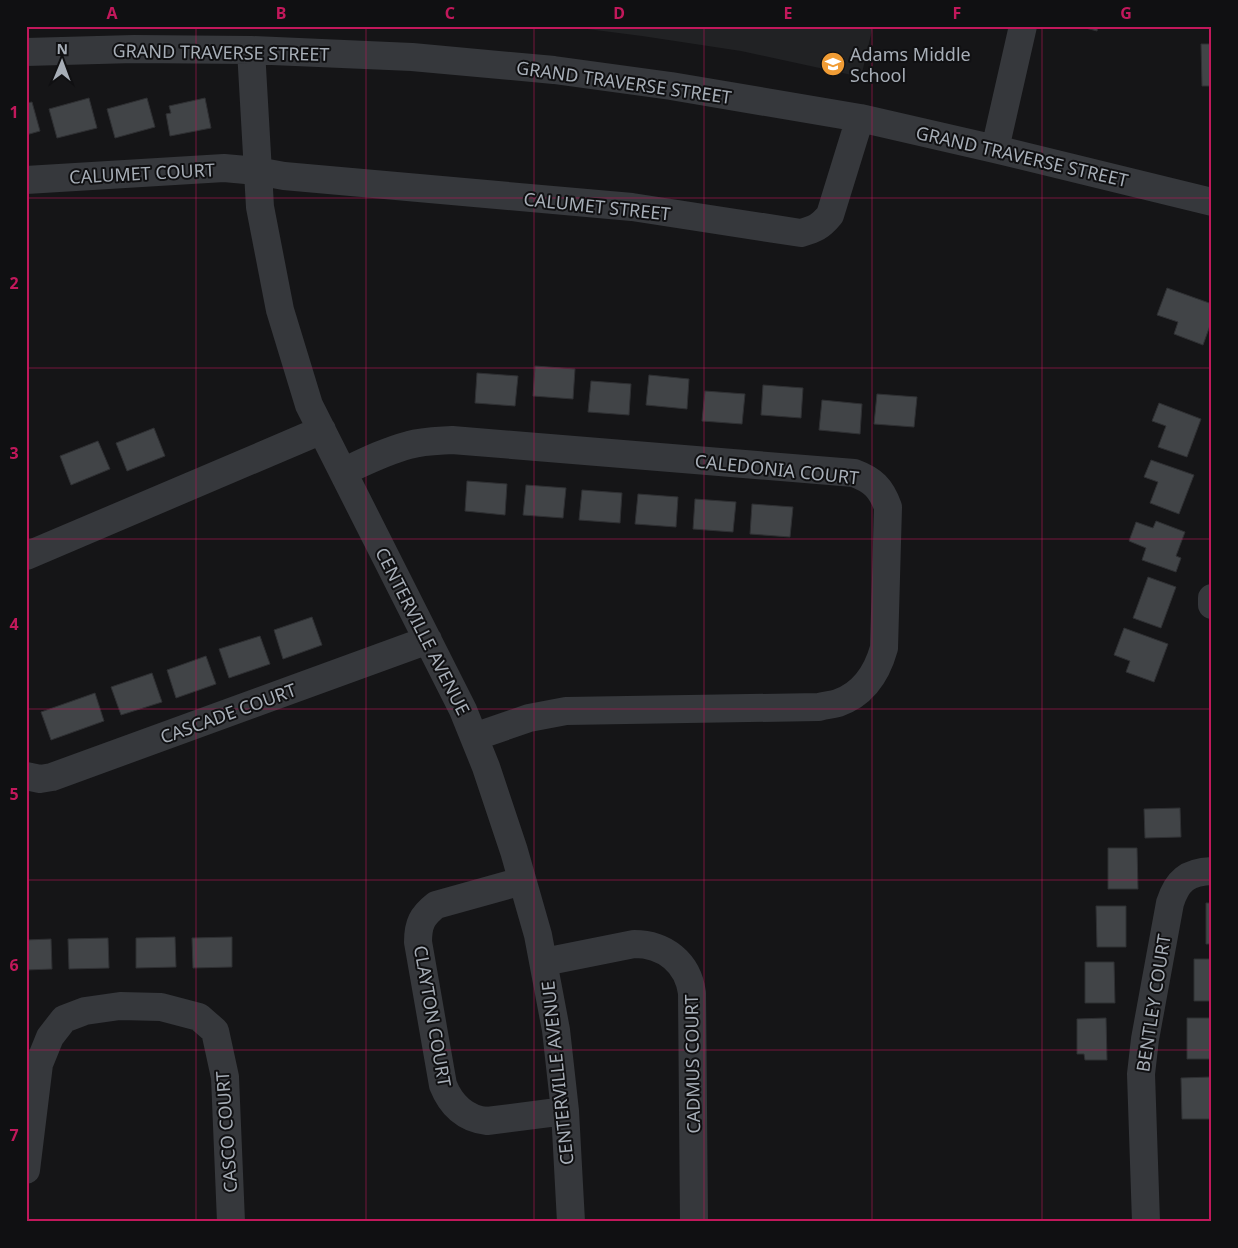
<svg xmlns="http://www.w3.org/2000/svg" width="1238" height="1248" font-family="'Noto Sans',sans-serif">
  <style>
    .built { fill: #212224 }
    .building { fill: #414447; stroke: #2f3033 }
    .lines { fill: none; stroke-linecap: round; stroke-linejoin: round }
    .minor { stroke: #36383c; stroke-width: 28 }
    .grid { fill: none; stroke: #c2185b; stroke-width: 1; stroke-opacity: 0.55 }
    .labels { text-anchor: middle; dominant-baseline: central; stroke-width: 4; stroke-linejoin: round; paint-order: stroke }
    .street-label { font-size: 18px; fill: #a7aeb7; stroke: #101012 }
    .poi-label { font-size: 18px; fill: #a7aeb7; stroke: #101012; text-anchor: start }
    .neatline { fill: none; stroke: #c2185b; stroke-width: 2 }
    .grid-label { font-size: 16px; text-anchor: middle; font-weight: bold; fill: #c2185b }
  </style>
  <rect width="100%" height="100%" fill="#151517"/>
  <path class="built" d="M564,26H873L861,77L741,51L642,36Z"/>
  <path class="building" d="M1078,26H1098L1097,31Z
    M1201,44H1212V86H1202Z
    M89,98L97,128L57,138L49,109Z
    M147,98L155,127L115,138L107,109Z
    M205,98L211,128L170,136L166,114L171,113L169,106Z
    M32,102L40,131L26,135V103Z
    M1167,288L1212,304V320L1203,345L1174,334L1178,322L1157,315Z
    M535,366L575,369L573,399L533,396Z
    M477,373L518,376L515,406L475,403Z
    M649,375L689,379L687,409L646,405Z
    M591,381L631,384L629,415L588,412Z
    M763,385L803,388L801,418L761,415Z
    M705,391L745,394L742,424L702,421Z
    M877,394L917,397L914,427L874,424Z
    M822,400L862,404L860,434L819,430Z
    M1159,403L1201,419L1187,457L1158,447L1166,426L1152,421Z
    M154,428L165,456L127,471L116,443Z
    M98,441L110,469L71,485L60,456Z
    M1151,460L1194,475L1179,514L1150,503L1158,482L1144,477Z
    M467,481L507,484L505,515L465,511Z
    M526,485L566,488L563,518L523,515Z
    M582,490L622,493L620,523L579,520Z
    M638,494L678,497L676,527L635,524Z
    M695,499L736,502L733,532L693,529Z
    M752,504L793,507L790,537L750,534Z
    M1156,521L1185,532L1176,556L1181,558L1176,572L1142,560L1146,548L1129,541L1136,522L1153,528Z
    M1148,577L1176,587L1161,628L1133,618Z
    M312,617L322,645L283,659L274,630Z
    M1124,628L1168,644L1154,682L1126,672L1130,661L1114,655Z
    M260,636L270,664L229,678L219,649Z
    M206,656L216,684L176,698L167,670Z
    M152,673L162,702L121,715L111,687Z
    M95,693L104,721L51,740L41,712Z
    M1180,808L1181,837L1145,838L1144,809Z
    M1108,848H1137L1138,889H1108Z
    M1206,903H1212V944H1206Z
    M1096,906H1126V947H1097Z
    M175,937L176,967L136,968V938Z
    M232,937V967L193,968L192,938Z
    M108,938L109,968L69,969L68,939Z
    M51,939L52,969L26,970V940Z
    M1194,959H1212V1001H1194Z
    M1085,962H1114L1115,1003H1085Z
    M1106,1018L1107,1060H1085L1084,1054H1077V1019Z
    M1187,1018H1212V1059H1187Z
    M1211,1077V1119H1182L1181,1078Z"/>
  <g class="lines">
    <path class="minor" d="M251,50L260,207L280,310L309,405L463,710L486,767L514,851L538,935L556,1030L565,1111L571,1222
      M26,52L134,49L251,50L412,57L554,70L671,86L860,118L995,149L1212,202
      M995,149L1023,26
      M26,180L224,168L257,171L284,176L632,207L801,233C815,229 820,227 830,215L860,118
      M343,472C364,462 386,451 409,445C423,441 437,441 452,440L854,473C873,480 881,488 888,507L884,648C877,673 864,694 838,703C832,705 825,705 819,707L566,711L529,718L474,737
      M26,556L322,430
      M1212,598V605
      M26,776L40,779L52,777L428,640
      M522,881L436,905C422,916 418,924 418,942L443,1085C451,1105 465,1119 487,1121L565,1111
      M544,962L634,944C665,944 688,963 692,993L694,1222
      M26,1170L39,1064L50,1037L64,1019L85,1011L120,1006L161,1007L199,1017L215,1031L225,1077L231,1222
      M1146,1222L1141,1074L1145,1039L1170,903C1177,881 1187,872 1212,871"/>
  </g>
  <path class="grid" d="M196,26V1222M366,26V1222M534,26V1222M704,26V1222M872,26V1222M1042,26V1222M26,198H1212M26,368H1212M26,539H1212M26,709H1212M26,880H1212M26,1050H1212"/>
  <defs>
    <g id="school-disc" transform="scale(1.25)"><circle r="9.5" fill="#f09c35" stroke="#101012"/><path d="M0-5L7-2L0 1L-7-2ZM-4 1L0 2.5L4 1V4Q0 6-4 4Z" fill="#fff"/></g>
  </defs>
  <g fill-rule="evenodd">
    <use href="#school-disc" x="833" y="64"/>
  </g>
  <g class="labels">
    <g class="street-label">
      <text transform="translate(221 52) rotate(1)">GRAND TRAVERSE STREET</text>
      <text transform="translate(624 82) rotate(8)">GRAND TRAVERSE STREET</text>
      <text transform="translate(1022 156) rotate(13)">GRAND TRAVERSE STREET</text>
      <text transform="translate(142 173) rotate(-3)">CALUMET COURT</text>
      <text transform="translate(597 206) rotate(6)">CALUMET STREET</text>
      <text transform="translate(777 469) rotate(6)">CALEDONIA COURT</text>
      <text transform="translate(423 631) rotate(63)">CENTERVILLE AVENUE</text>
      <text transform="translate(228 713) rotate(-20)">CASCADE COURT</text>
      <text transform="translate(1153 1003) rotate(-81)">BENTLEY COURT</text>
      <text transform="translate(433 1016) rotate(80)">CLAYTON COURT</text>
      <text transform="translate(692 1064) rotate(-91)">CADMUS COURT</text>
      <text transform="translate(557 1073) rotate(-96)">CENTERVILLE AVENUE</text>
      <text transform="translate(226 1132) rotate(-94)">CASCO COURT</text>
    </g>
    <g class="poi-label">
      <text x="850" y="54">Adams Middle<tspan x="850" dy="21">School</tspan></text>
    </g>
  </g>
  <rect width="1238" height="1248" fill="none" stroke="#101012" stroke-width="55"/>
  <g transform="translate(62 62) rotate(1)" stroke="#101012" stroke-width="4" paint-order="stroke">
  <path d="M0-4L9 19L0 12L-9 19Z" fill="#a7aeb7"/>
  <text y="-8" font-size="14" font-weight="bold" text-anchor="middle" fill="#a7aeb7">N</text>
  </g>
  <rect x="28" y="28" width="1182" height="1192" class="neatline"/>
  <g class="grid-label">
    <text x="112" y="19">A</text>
    <text x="281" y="19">B</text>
    <text x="450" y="19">C</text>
    <text x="619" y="19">D</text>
    <text x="788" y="19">E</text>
    <text x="957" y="19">F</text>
    <text x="1126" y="19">G</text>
    <text x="14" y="118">1</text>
    <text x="14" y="289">2</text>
    <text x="14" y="459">3</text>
    <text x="14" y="630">4</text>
    <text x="14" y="800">5</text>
    <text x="14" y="971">6</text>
    <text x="14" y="1141">7</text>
  </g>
</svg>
